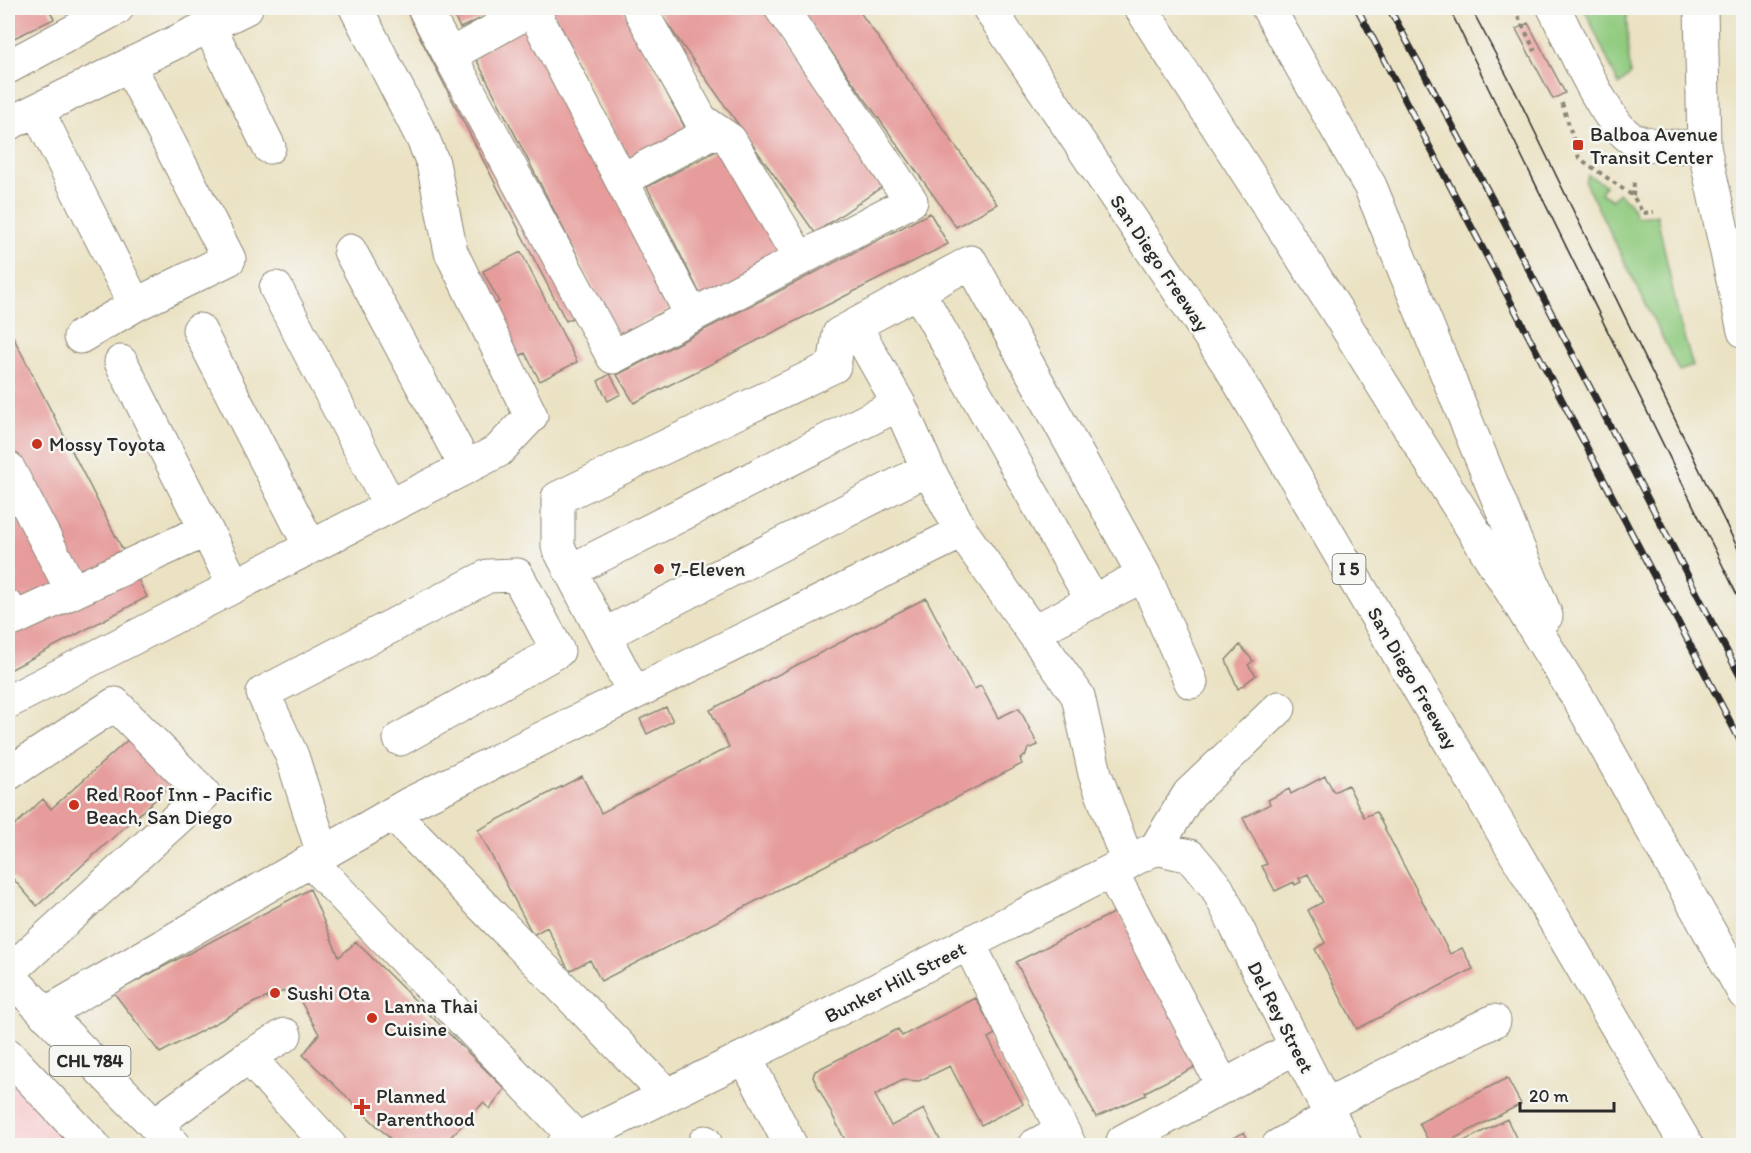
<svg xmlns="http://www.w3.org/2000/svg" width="1751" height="1153" font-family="Itim,sans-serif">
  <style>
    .built { fill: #f7cfd2 }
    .green { fill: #8fca7e; stroke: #5d7a54; stroke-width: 1.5 }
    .building { fill: #e69c9b }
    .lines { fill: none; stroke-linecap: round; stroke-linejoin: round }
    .minor-casing { stroke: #8b8677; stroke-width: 35 }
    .major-casing { stroke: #8b8677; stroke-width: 35 }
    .highway-casing { stroke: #8b8677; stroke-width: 35 }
    .path { stroke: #8b8677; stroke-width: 4; stroke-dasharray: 4.5 4.5; stroke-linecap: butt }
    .minor { stroke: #fff; stroke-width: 33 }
    .major { stroke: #fff; stroke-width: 33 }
    .highway { stroke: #fff; stroke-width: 33 }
    .tram { stroke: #2b2b2b; stroke-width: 1.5 }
    .rail-casing { stroke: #2b2b2b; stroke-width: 7 }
    .rail { stroke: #f6f6f2; stroke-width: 4.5; stroke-dasharray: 14; stroke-linecap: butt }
    .poi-dot { fill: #c8321e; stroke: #f6f6f2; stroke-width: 2 }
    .labels { text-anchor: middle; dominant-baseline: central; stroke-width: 5; stroke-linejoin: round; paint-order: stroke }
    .shield { fill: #f6f6f2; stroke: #686867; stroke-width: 1.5 }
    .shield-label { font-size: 18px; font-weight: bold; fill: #2b2b2b }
    .poi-label { font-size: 20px; fill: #2b2b2b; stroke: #f6f6f2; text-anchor: start }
    .street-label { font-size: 20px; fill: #2b2b2b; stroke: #f6f6f2 }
  </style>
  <rect width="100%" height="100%" fill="#f6f6f2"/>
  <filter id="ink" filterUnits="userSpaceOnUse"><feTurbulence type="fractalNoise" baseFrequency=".0167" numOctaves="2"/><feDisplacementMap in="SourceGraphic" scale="12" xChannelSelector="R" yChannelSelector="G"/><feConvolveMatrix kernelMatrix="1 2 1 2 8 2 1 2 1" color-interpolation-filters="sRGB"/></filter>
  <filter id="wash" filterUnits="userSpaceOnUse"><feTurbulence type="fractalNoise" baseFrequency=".008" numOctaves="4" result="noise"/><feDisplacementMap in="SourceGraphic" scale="24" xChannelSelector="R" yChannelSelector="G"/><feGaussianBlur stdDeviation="1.35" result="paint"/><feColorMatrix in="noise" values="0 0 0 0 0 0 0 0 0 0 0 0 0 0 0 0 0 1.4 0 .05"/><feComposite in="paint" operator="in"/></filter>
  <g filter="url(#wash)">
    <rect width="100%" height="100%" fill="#ebe2c3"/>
    <path class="built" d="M8,1071L78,1145H8Z"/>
    <path class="green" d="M1584,8H1626L1630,75L1619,85Z
      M1588,175L1605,185L1601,193L1612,200L1618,193C1628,200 1633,206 1636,217L1657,215L1680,324L1693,366L1679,371L1585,182Z"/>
    <g id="blocks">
      <path class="building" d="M8,8H48L54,19L8,41Z
        M405,8H418L577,316L566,321Z
        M450,8H504L460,28Z
        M551,8H623L688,134L630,162Z
        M656,8H765L889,182L815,233Z
        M800,8H857L997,204L956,227Z
        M1528,23L1565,93L1553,99L1516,29Z
        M529,25L674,308L618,335L474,55Z
        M726,146L783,261L703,300L647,187Z
        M930,213L948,244L938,249L634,403L617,375Z
        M521,252L577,362L540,381L525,353L512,360L486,309L499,302L483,271Z
        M8,327L147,597L8,671Z
        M610,374L621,394L608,401L598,381Z
        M926,598L974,689L981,686L998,718L1019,708L1038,745L1028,749L1025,756L1020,759L1022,764L601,981L590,960L569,971L547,927L533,935L478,830L582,776L601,813L729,747L710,710Z
        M1240,645L1253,661L1248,665L1256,675L1238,689L1226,660Z
        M666,707L673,721L647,734L640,719Z
        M132,736L175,782L37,906L8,873V816L15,825L43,799L51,809Z
        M1325,776L1334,792L1348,785L1364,817L1376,812L1450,954L1462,948L1473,969L1357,1029L1315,949L1325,943L1308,910L1323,902L1308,874L1299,878L1301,882L1295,885L1294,882L1275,891L1262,866L1267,864L1243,818L1270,804L1268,800L1289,789L1291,794Z
        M310,889L339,957L356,942L505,1089L490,1109L483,1103L442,1146H398L303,1055L319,1034L293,988L255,1002L160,1053L114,993Z
        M1119,910L1199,1065L1145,1092L1146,1095L1096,1117L1016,962Z
        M976,998L995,1034L988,1038L1023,1104L981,1125L950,1066L919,1081L903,1080L875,1095L891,1126L924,1109L943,1146H848L813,1077L815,1071L898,1029L902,1036Z
        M1507,1078L1521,1104L1440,1146H1431L1419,1123Z
        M1507,1119L1520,1146H1454Z
        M1244,1132L1251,1146H1219Z"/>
    </g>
  </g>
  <g filter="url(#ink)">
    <use href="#blocks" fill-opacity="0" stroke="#8b8677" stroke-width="1.5"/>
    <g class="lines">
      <g class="minor-casing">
        <path id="minor" d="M424,8L613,357L911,201L781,8
          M532,8L692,316
          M639,8L701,120L730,140L800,259
          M1554,8C1568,35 1608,131 1635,140C1656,148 1682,146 1704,147
          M209,26L269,147
          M450,55L533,9
          M129,65L229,259L135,305
          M8,67L117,8
          M37,110L135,305L80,337
          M8,124L246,8
          M622,180L715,130
          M350,251L466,467
          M276,288L390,506
          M918,291L1093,602
          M199,330L310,546
          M121,362L234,585
          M8,468L73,592
          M928,469L962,532
          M570,571L899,404L855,326
          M8,607L14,619L206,530
          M1033,632L1144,575L1191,682
          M604,635L928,469L899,404
          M634,693L558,547V498L834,366L839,334L971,262L1144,575
          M8,702L498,451L531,416L451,252L433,163L423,139L356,8
          M8,774L115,704L204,794L8,973
          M393,814L667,1095
          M1156,848L1189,794L1279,708
          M323,854L292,756L263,693L488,576L517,575L558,651L400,739
          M310,861L577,1139
          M1111,871L1223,1086
          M969,944L1070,1146
          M45,1014L409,804L962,532L1078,696L1095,774L1128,863
          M248,1057L285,1035
          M745,1057L791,1146
          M1326,1105L1494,1021
          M154,1125L248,1057L330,1146
          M1123,1141L1296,1047
          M705,1142L706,1146
          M563,1146L745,1057L1156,848L1190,856L1217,888L1346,1146
          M1034,1146L1062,1131
          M1278,1146L1331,1116"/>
      </g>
      <g class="major-casing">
        <path id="major" d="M1701,8L1704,147L1744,331
          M8,975L175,1146
          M8,1055L94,1146"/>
      </g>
      <g class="highway-casing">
        <path id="highway" d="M989,8L1231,368L1687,1146
          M1141,8L1336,310L1580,701L1744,993
          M1268,8L1370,186L1546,616"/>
      </g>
      <path class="path" d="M1514,8L1535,51
        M1562,103L1579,158L1633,196L1643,213L1654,212
        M1633,196L1634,182"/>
      <use href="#minor" class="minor"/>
      <use href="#major" class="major"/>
      <use href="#highway" class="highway"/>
      <path class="tram" d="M1449,8L1744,609
        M1471,8L1514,89L1744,561"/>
      <g class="rail-casing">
        <path id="rail" d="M1357,8L1744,748
          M1389,8L1490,195L1744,684"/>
      </g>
      <use href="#rail" class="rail"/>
    </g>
  </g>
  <g class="poi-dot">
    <rect x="1572" y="139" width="12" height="12" rx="3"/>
    <circle cx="37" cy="444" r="6"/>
    <circle cx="659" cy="569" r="6"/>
    <circle cx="74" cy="805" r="6"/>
    <circle cx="275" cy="993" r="6"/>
    <circle cx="372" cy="1018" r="6"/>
    <path d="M359 1098h6v6h6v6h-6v6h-6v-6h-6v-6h6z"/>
  </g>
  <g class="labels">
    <g class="shield">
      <rect x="1332.5" y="554" width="33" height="30" rx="4.5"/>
      <rect x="49.5" y="1046" width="81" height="30" rx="4.5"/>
    </g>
    <g class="shield-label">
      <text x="1349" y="569">I 5</text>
      <text x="90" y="1061">CHL 784</text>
    </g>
    <g class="poi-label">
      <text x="1590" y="134">Balboa Avenue<tspan x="1590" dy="23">Transit Center</tspan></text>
      <text x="49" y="444">Mossy Toyota</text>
      <text x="671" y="569">7-Eleven</text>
      <text x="86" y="794">Red Roof Inn - Pacific<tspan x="86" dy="23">Beach, San Diego</tspan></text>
      <text x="287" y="993">Sushi Ota</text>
      <text x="384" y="1006">Lanna Thai<tspan x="384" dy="23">Cuisine</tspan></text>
      <text x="376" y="1096">Planned<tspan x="376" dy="23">Parenthood</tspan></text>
    </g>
    <g class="street-label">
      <text transform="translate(1160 263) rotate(56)">San Diego Freeway</text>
      <text transform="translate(1413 678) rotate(60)">San Diego Freeway</text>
      <text transform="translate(895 982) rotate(-27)">Bunker Hill Street</text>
      <text transform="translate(1281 1017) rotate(63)">Del Rey Street</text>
    </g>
  </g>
  <rect width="1751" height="1153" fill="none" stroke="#f6f6f2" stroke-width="30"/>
  <path d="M1520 1102v9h94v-9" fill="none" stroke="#2b2b2b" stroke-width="3"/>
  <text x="1529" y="1102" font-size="18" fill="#2b2b2b" stroke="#f6f6f2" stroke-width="4.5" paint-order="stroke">20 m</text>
</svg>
